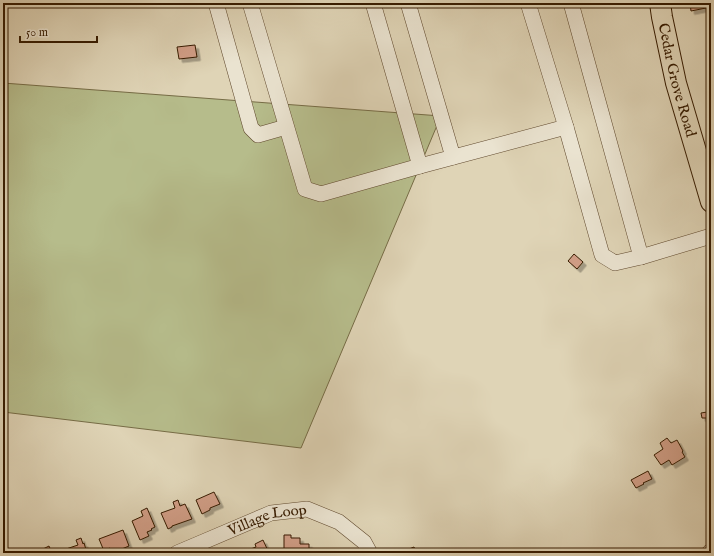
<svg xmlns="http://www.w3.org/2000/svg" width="714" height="556" font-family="'IM FELL English',serif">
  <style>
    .green { fill: #b6bc8b; stroke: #766c46 }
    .building { fill: #d29f88; stroke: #361b00; filter: url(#shadow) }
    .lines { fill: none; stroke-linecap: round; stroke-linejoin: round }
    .minor-casing { stroke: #60492e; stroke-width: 16 }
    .major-casing { stroke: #361b00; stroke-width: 22 }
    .minor { stroke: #eae3d0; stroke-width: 15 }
    .major { stroke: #dfd4b6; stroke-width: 20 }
    .labels { text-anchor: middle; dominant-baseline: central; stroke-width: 3; stroke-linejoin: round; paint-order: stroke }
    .street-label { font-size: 15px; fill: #361b00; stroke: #eae3d0 }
  </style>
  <defs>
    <filter id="shadow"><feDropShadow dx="3.5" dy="3.5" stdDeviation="0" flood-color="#0004"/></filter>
  </defs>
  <rect width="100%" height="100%" fill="#dfd4b6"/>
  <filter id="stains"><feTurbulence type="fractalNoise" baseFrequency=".005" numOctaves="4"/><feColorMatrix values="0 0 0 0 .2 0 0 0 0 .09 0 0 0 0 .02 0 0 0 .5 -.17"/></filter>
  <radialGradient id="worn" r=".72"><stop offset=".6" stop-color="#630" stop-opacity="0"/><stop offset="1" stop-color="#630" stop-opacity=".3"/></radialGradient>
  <path class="green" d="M3,83L441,116L301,448L3,412Z"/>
  <path class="building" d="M690,3H711V7L691,11Z
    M195,45L197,57L179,59L177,47Z
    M574,254L583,262L577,269L568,261Z
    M707,412V416L711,413V422L706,418H702L701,413Z
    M667,438L671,443L677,440L683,451L682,452L685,457L672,465L669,460L661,465L654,455L663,449L660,443Z
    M648,471L652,479L643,483L644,484L636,488L631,480Z
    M214,492L220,504L210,508V510L202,514L196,500Z
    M178,500L180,506L185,504L192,519L172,526V527L168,529L161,513L175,508L173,502Z
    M147,508L155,527L151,529L152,530L147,532L149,536L140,540L132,521L143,516L141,511Z
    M123,530L129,546L112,553L110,548L104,551L99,539Z
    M284,535H291V538H300V544H309V553H284Z
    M81,538L83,544L84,543L87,553H68L66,549L78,545L76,540Z
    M263,540L269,553H250L248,550L256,547L255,544Z
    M49,546L52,553H42L41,550Z
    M414,547L417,553H411L409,549Z"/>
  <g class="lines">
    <g class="minor-casing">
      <g id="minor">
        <path d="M216,3L251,128L258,135L286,127"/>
        <path d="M250,3L305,189L321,194L420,166"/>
        <path d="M373,3L420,166L566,127"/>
        <path d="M408,3L453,157"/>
        <path d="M528,3L566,127L602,255L615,263L641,257L571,3"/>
        <path d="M641,257L711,236"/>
        <path id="s1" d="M177,553L271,513L307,509L339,522L364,542L370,553"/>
        <path d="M709,553L711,551"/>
      </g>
    </g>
    <g class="major-casing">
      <g id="major">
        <path id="s2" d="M660,3L662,17L676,83L711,202"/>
      </g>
    </g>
    <use href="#minor" class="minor"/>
    <use href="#major" class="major"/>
  </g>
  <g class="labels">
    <g class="street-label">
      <text stroke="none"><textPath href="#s2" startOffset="79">Cedar Grove Road</textPath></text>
      <text stroke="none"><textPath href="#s1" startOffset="97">Village Loop</textPath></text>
    </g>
  </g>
  <rect width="714" height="556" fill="none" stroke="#dfd4b6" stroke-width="16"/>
  <rect x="4" y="4" width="706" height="548" fill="none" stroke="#361b00" stroke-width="2"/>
  <rect x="8" y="8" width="698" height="540" fill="none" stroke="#361b00"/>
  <path d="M20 36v6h77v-6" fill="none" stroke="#361b00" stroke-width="2"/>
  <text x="26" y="36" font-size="12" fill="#361b00" stroke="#eae3d0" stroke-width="3" paint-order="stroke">50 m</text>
  <rect width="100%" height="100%" filter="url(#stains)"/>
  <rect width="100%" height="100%" fill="url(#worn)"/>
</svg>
